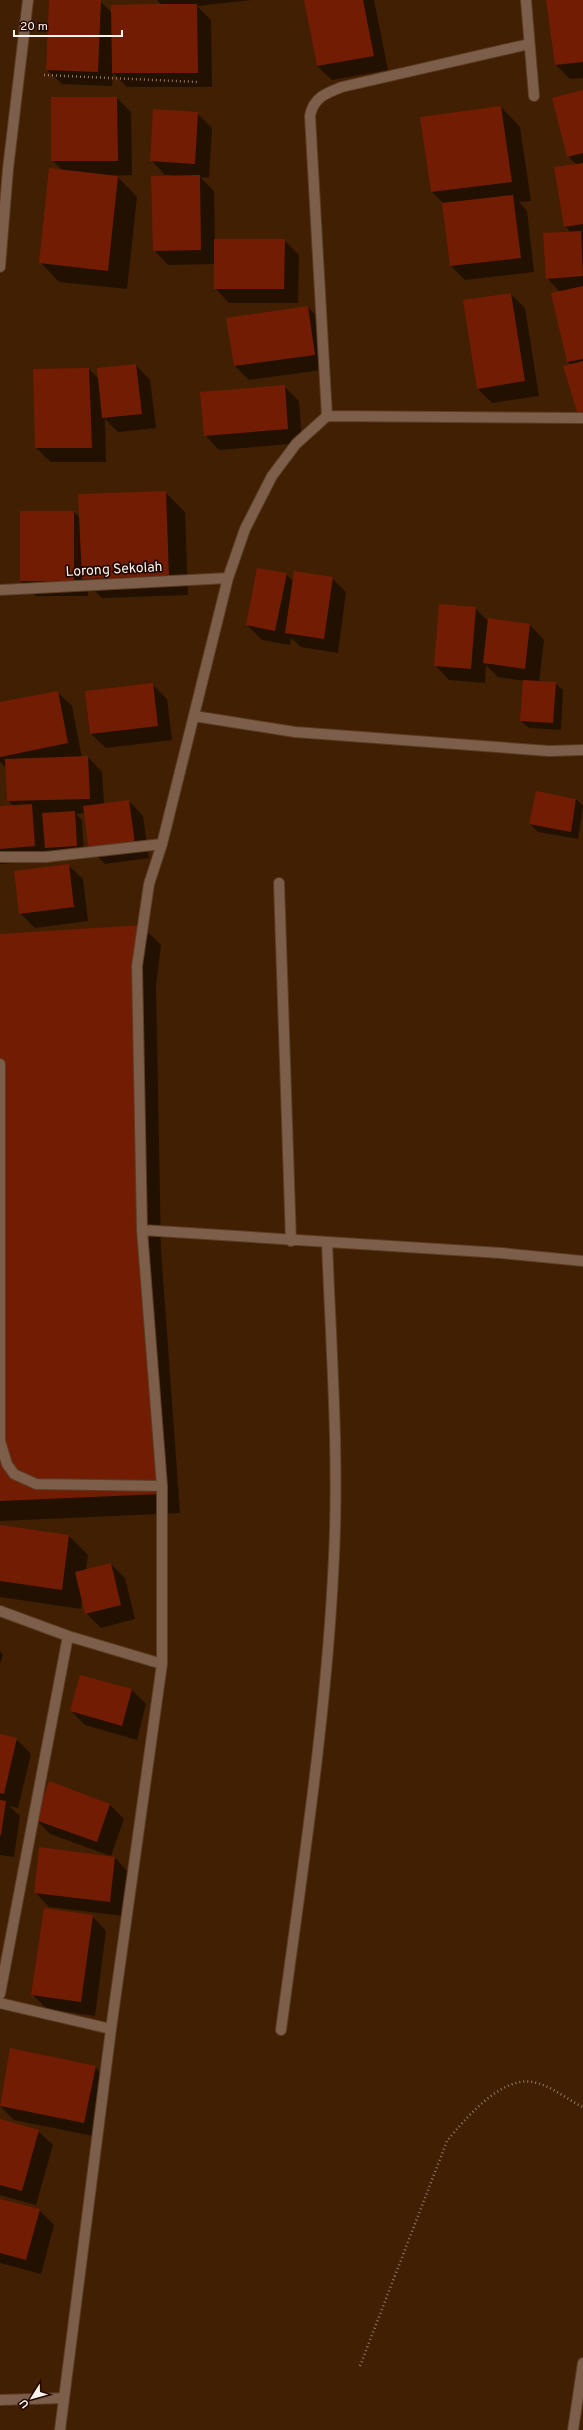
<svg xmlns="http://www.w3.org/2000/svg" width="583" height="2430" font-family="Overpass,sans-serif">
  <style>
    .shadow { fill: #0007 }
    .building { fill: #721d03 }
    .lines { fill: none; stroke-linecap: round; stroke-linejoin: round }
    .street-casing { stroke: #5b3d23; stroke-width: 12 }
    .path { stroke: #907a67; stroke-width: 2.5; stroke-dasharray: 1 3; stroke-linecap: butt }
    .street { stroke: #7c5e4a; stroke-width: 10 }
    .labels { text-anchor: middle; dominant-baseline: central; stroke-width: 3.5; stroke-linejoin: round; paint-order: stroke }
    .street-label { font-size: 14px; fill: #fbf3ee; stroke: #230900 }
  </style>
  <rect width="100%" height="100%" fill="#411f02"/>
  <path class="shadow" d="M50,0L100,1L112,13L163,6L157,0H252L197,6L211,20L212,87H127L113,73L112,86L62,84L47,70Z
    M305,0H374L388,70L332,80L317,66Z
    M547,0H583V78L570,79L556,65Z
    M583,91V419L571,365L568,362L560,292L547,278L571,233L565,226L577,165L568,156Z
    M117,98L131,112L132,175L109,176L118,177L137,197L127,289L59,282L40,262L62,170L52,160Z
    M501,107L520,127L531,201L519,202L527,211L534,272L465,280L451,266L443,203L432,192Z
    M197,113L212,128L209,178L200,177L214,191L215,240H284L299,255L298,303H229L215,288V264L168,265L154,250L171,175H165L151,160Z
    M511,294L525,308L539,396L492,403L478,389Z
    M308,307L322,322L329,369L249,380L235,366L227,319Z
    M136,365L150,380L156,428L118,432L105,419L106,462H51L36,448L34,370L89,369L99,379Z
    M284,386L299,401L302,443L219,450L205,435Z
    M165,492L185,512L188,595L102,598L88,584V596H36L21,581V512H74L80,518Z
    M286,574L293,581L332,578L346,592L338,653L301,647L291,638L290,645L262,640L247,625Z
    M475,608L489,622V619L530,625L544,640L539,682L555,683L563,690L561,730L529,728L521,721L524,681L498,677L486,665L485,683L449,680L435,665Z
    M152,684L167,699L172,740L106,748L91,734Z
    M57,692L72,706L82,758L88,757L102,772L104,805L129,801L143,816L149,858L105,864L90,849L85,813L76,814L82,820L84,853L53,855L49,851V860L0,864V807L13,806L8,800L6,768L0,762V703Z
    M537,792L576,799L583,806L578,839L538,832L530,824Z
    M68,865L83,879L88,921L35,928L20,913Z
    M142,926L161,945L156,986L161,1250L180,1513L0,1521V935Z
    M0,1526L69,1536L88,1555L86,1570L111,1564L125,1578L135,1619L101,1628L86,1613L82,1598L81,1609L0,1597Z
    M0,1651L3,1655L0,1664Z
    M132,1690L146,1704L137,1740L85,1725L71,1711Z
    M0,1735L16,1739L31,1754L18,1808L9,1806L20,1816L14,1857L0,1855Z
    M49,1783L110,1805L124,1819L111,1856L50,1834L36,1819Z
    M40,1848L115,1858L129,1873L124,1916L49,1907L35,1892Z
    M92,1916L106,1931L95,2016L47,2009L32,1994Z
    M11,2049L95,2067L110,2082L98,2137L14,2120L0,2106Z
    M0,2120L38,2131L53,2145L36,2205L0,2195Z
    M0,2200L39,2210L54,2225L41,2274L0,2263Z"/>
  <path class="building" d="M49,0H101L98,72L46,70Z
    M304,0H363L374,56L317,66Z
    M546,0H583V62L555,65Z
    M153,4H197L198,73H112L111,5Z
    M583,90V153L567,157L552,98Z
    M51,97H117L118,161H51Z
    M501,106L512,182L431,192L420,117Z
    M153,109L198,112L195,164L150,161Z
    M583,163V224L564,227L554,167Z
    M49,168L118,176L108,271L39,263Z
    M200,175L201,250L153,251L151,176Z
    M513,195L521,258L450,266L442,203Z
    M581,231L583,276L546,279L543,233Z
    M214,239H285L284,289H214Z
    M583,286V359L567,362L551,293Z
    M511,293L525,381L477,389L463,300Z
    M308,306L315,355L234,366L226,318Z
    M583,361V413L578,415L563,366Z
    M136,364L142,414L102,418L97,368Z
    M89,368L92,448H35L33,369Z
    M285,385L288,429L204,436L200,392Z
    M166,491L169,576L82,579L78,494Z
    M20,511H74V582L20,581Z
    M257,568L287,573L275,631L246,625Z
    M294,571L333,577L324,639L285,633Z
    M439,604L476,607L471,669L434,666Z
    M488,618L530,624L525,669L483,663Z
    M523,680L556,682L553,723L520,721Z
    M153,683L158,726L90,734L85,691Z
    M58,691L68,743L0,757V702Z
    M88,756L90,799L7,801L5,759Z
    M536,791L576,799L571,832L529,824Z
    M129,800L135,844L89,850L83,806Z
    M32,804L35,846L0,849V806Z
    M75,811L77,846L45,848L42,813Z
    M69,864L74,907L19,914L14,871Z
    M142,925L137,966L142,1230L161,1494L0,1501V934Z
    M0,1525L69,1535L62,1590L0,1581Z
    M111,1563L121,1605L85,1614L75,1572Z
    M80,1675L132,1689L122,1726L70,1711Z
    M0,1734L17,1738L4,1794L0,1793Z
    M49,1781L110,1804L97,1842L35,1820Z
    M0,1800L6,1801L1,1835H0Z
    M39,1847L115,1857L110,1902L34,1893Z
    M44,1908L93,1915L81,2002L31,1995Z
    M10,2048L96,2066L84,2123L0,2106Z
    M0,2119L39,2130L22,2191L0,2185Z
    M0,2199L40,2209L26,2260L0,2253Z"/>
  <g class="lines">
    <g class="street-casing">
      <path id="street" d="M526,0L534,96
        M529,44L342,87C326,93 313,98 310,116L327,416L583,418
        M0,267L8,169L28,0
        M0,590L228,578
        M194,716L295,732L549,751L583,750
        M0,857H46L162,844
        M279,883L291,1241
        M0,1064V1441L7,1464L14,1474L36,1484L162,1486
        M142,1230L501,1253L583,1261
        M0,1611L68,1636L162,1664
        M0,1994L68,1636
        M0,2003L111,2029
        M281,2030C302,1872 327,1715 334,1556C339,1452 331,1347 327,1242
        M0,2400L64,2398
        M60,2430L111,2029L162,1664V1486L142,1230L137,966L149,884L162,844L228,578L245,529L272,476L296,444L327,416
        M573,2430L583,2363"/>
    </g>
    <path class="path" d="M44,75L198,82
      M360,2366L447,2141C465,2119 501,2076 533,2082C552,2086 566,2099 583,2107"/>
    <use href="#street" class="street"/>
  </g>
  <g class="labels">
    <g class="street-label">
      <text transform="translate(114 570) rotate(-3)">Lorong Sekolah</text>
    </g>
  </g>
  <g transform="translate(32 2398) rotate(233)" stroke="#230900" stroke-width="3" paint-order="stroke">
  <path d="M0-3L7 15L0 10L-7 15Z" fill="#fbf3ee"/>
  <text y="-6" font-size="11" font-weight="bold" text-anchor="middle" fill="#fbf3ee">U</text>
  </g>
  <path d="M14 30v6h108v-6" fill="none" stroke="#fbf3ee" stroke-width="2"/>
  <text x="20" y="30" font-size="12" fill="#fbf3ee" stroke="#230900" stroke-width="3" paint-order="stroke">20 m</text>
</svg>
